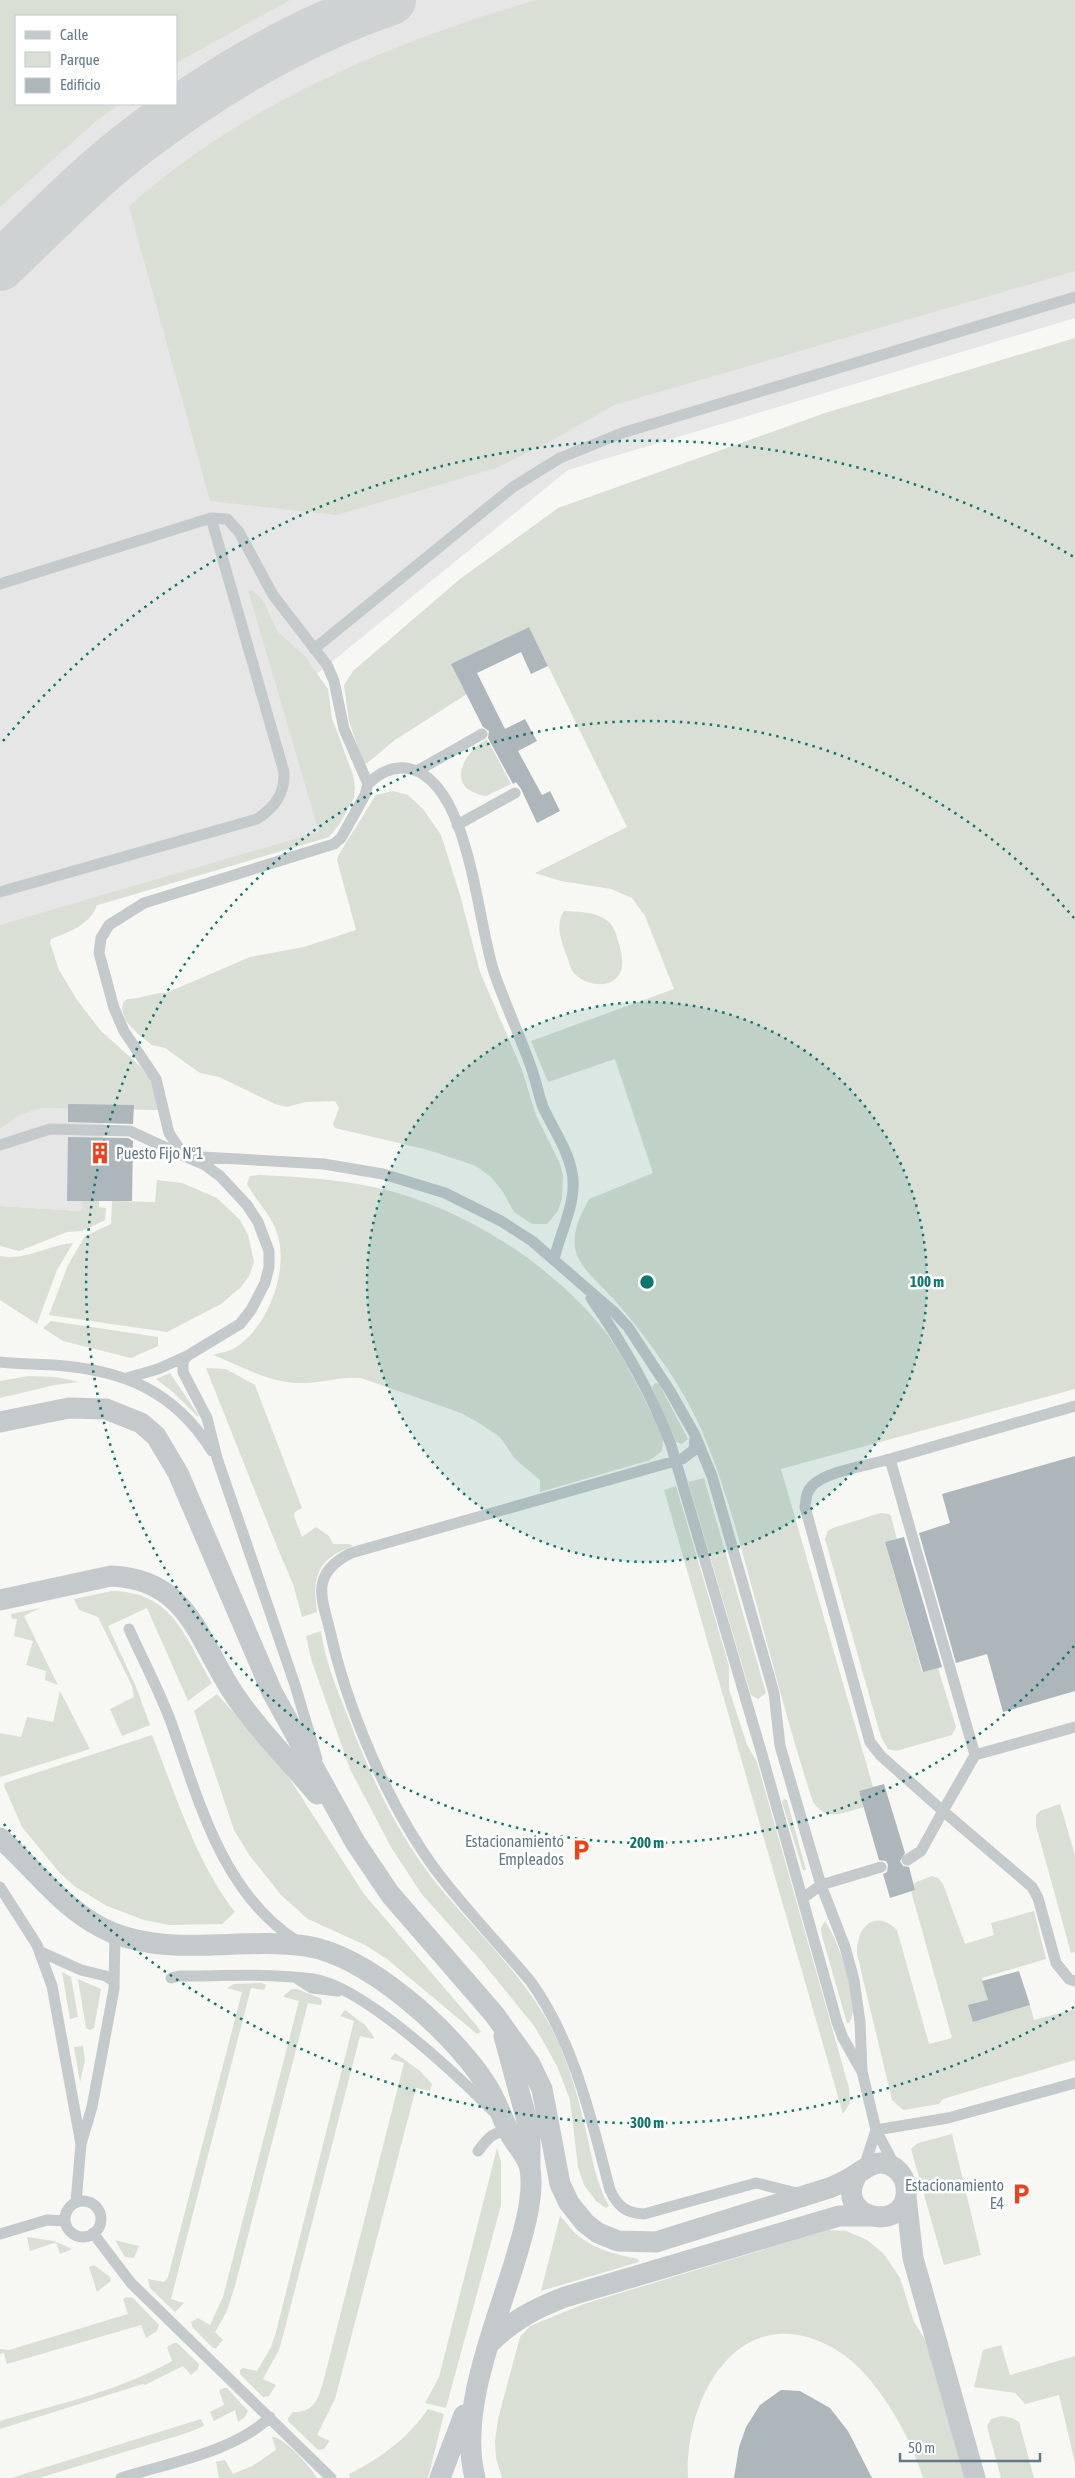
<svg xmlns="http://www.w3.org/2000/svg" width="1075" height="2478" font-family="'Asap Condensed',sans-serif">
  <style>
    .built { fill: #e5e6e5; fill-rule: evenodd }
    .green { fill: #d9dfd4 }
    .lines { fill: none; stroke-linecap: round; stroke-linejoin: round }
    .taxiway { stroke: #ced2d2; stroke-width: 50 }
    .building { fill: #adb6bb }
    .lane { stroke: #c4c9cc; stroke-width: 11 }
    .street { stroke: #c4c9cc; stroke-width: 21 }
    .ring { fill: none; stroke: #0f766e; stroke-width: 2.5; stroke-dasharray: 2.5 5 }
    .labels { text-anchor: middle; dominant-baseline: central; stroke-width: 5; stroke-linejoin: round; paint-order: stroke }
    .poi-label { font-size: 16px; fill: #647987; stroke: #fff; text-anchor: end }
    .centre { fill: #0f766e; stroke: #fff; stroke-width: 2.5 }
    .ring-label { font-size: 15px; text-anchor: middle; font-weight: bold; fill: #0f766e; stroke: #fff; stroke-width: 5; stroke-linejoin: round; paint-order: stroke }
  </style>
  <rect width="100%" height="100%" fill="#f7f7f4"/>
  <path class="built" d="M0,0H1075V318L568,470L318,673L288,700L329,837L0,934ZM16,16H176V104H16Z
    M0,1076L106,1079L99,1201H82L81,1211L0,1206Z"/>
  <path class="green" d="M0,0H290L176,63V16H16V104H119L95,122L0,207Z
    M536,0H1075V271L614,405L549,442L496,468L337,515L210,501L129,206C244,104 390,43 536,0Z
    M1075,338V1389L781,1469L873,1787L859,1791L864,1807C843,1813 827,1822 813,1802C788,1726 769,1649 748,1573C735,1524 721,1475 701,1429C682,1386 653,1346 623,1310C587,1266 555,1260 589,1199L653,1173L615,1059L548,1082L531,1041L674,989L645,916L632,898L611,889L561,881L535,873L627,827L529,627L452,664L467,694L395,740L366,764L363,762L349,721L344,685L353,671L460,579L558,508L825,413Z
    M248,590L253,591L262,599L278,632L304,655L328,689L332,718L353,775L355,788L354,798L339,825L329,837L97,905C90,925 69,932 51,939L50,943L59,970L77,1000L101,1031L140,1066L152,1081L158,1110L40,1108L19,1115L0,1129V1132V925L319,832Z
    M487,739L511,784L486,796C445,789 461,754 487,739Z
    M393,791L408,795L423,809L441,835L460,895L480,972L522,1070L536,1115L560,1164L563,1175L562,1198L558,1211L547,1224H532L514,1212L503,1192L491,1177L476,1166L428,1150L335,1128L333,1124L339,1108L335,1101L305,1102L287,1107L275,1104L219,1077L200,1073L165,1048L152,1045L137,1033L126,1021L122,1010L123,1003L127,999C141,999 152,992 166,993L250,957L304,947L356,930L337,860L339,854L376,795Z
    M564,911C577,912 593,911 605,919C613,924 616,932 618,941C621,949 624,962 621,971C613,991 585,986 573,972C570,967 568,959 566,954C561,940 555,925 564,911Z
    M260,1175C298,1177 336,1179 373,1187C460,1205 553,1264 607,1334C627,1361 641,1394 657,1424L663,1439L662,1451L650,1460L540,1492V1480L515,1459L500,1437L479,1423L461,1413L361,1378C341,1376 322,1383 302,1383C272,1384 241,1366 213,1355C219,1353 226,1352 231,1350C267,1332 290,1270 277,1233C271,1214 256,1201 247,1184L250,1176Z
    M157,1180L182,1183L217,1198L240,1220L248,1235L254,1262L249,1276L241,1287L221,1304L167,1332L49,1315L68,1265L85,1236L111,1224L112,1201L155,1202Z
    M82,1201H99V1207L106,1208L105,1220L82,1231L67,1232L19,1251L0,1246V1206L81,1211Z
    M73,1243L57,1270L37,1324L0,1300V1256C26,1261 47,1245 73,1243Z
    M51,1321L158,1337V1346L131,1358L63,1341L43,1328Z
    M206,1368L226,1369L255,1385L302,1508L295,1512L294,1516L302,1537L316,1527L329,1536L333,1544H350L353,1546C317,1559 312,1576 317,1612L302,1617L293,1584L278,1549Z
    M170,1373L199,1416L198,1417L174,1393L156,1379Z
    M29,1376L56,1377L79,1382L55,1385L0,1398V1381Z
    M655,1383L659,1384L688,1439L682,1444L676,1442L652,1387Z
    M704,1478L766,1693L758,1699L751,1695L688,1482Z
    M676,1486L729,1666V1689L747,1745L757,1762L849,2088L850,2103L843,2114L664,1490Z
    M880,1513L889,1514L891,1516L897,1539L885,1542L922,1672L938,1668L956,1727L952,1735L896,1751L888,1749L881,1737L825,1539L828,1531L833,1528Z
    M112,1591C174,1592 185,1638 212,1683L188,1701L147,1608L108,1626L136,1687L150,1725L122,1736L110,1709L134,1697L132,1686L98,1617L79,1610L74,1599Z
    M40,1608L24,1616L58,1685L45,1680L46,1671L26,1665L33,1641L14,1636L17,1619H12L11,1614Z
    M321,1631C325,1661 337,1689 348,1717C371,1778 399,1838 441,1889C476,1931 518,1970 545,2017C566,2052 577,2092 586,2131C592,2156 596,2184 609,2206L606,2208L596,2201L584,2185L578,2167L570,2100L557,2066L535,2027L483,1963L421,1893L391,1847L350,1769L311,1659L306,1636Z
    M60,1691L90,1749L0,1777V1733L21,1737L27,1717L53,1722Z
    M217,1694L282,1767L364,1894L477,2026L481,2032L477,2034L387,1959L365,1945L308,1919L281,1895L250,1856L234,1830L194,1711Z
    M152,1735C176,1795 195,1860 235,1912L222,1924L169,1925L144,1920L107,1906L74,1886L59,1872L22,1827L4,1786L5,1783Z
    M784,1799L787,1800L806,1870H803L782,1802Z
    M1060,1804L1075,1855V1952L1071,1953L1036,1826V1815L1040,1811Z
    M932,1876L938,1878L943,1884L965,1944L994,1935L991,1923L1034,1911L1046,1959L982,1978L988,2000L973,2022L1030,2005L1034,2020L1075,2009V2060L943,2099L939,2104L903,2110L892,2100L857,1954C856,1928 874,1908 897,1930L929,2044L952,2038L911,1891L915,1890L914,1883Z
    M825,1921C837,1939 863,2004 849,2023H847L822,1936L821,1928Z
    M62,1972L71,1977L78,2017L70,2019Z
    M78,1979L101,1989L94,2028L90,2030L86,2028Z
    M234,1984L262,1983L266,1985L264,1990L251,1988L171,2299L184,2303L175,2312L150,2288L148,2279L164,2282L168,2277L242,1992L227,1988Z
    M292,1989H297L320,1998L322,2001L321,2005L308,2003L235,2286L226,2313L215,2332L223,2340L216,2348H213L193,2328L191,2322L198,2318L210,2325L223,2297L299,2001L284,1997V1995Z
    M345,2010L365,2025L374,2037L373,2039L360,2036L284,2332L279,2350L263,2379L276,2385L269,2396L263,2397L240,2374V2370L243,2368L257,2371L271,2347L276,2332L354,2021L340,2016Z
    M83,2046L85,2061L80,2082L74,2047Z
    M395,2053L420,2071L432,2084L430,2091L416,2088L335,2399L317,2435L330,2441L324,2449L318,2450L288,2421V2418L293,2412C318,2413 320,2392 326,2371L404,2063L390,2059Z
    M952,2134L981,2255L944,2265L911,2149L918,2143Z
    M497,2148L501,2162V2205L446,2408L425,2403L439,2377Z
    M560,2216C566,2221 570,2229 576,2234C595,2250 615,2254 638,2259L639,2262L541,2291Z
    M828,2230L846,2231L867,2240L884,2254L900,2278L914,2322L927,2343L964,2478H923C911,2437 876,2374 838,2351C744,2293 684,2393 688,2478H502L496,2458L495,2441L498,2419L520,2337L530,2326L584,2304Z
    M27,2237L54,2241L72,2249L60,2254L57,2244L54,2243L30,2251Z
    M115,2240L139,2246L134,2258L125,2257Z
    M94,2265L110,2277L111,2281L97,2292L89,2267Z
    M127,2297L133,2298L159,2325L157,2331L146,2338L141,2325L7,2364L4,2353L0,2354V2349L9,2350L128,2314L123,2299Z
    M174,2343H177L199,2364L198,2369L191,2375L183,2366L145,2385L143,2384L0,2429V2421C58,2404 119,2391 172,2361L167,2347Z
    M1001,2345L1010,2375L1075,2356V2463L1059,2395L1025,2404L1015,2393L974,2387L983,2350Z
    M224,2388H227L248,2411L245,2417L238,2422L235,2410L214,2421L210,2412L224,2405L219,2390Z
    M428,2409L444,2414L428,2478H350L349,2474C381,2458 407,2439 428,2409Z
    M1002,2416L1012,2418L1019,2422L1034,2478H1001L987,2426L991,2419Z
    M201,2419L204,2426L187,2433L39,2478H11Z
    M272,2437C283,2436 312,2468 317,2478H219L216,2462L225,2460L233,2474L252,2466L276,2450Z"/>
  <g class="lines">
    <path class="taxiway" d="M0,266C44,224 86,180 134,143C211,84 300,31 391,0"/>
  </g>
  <path class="building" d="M529,627L548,666L531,674L521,652L477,673L505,729L525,719L537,741L518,751L542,795L550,791L560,811L537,823L521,789L516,782L513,784L488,738L489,731L483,727L451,664Z
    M68,1104L134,1105L133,1124L68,1122Z
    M68,1137L128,1138L133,1141L132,1201H67Z
    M1075,1456V1691L1003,1712L987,1654L956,1663L919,1533L950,1523L942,1494Z
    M904,1537L942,1667L923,1672L885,1542Z
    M884,1784L905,1853L900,1861L903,1866L909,1867L915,1890L890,1898L883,1874L887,1872L888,1865L886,1861L879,1860L859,1791Z
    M1019,1971L1030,2005L973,2022L968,2005L988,2000L982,1981Z
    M781,2390L800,2391L830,2408L848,2431L872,2478H734L739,2447L746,2427L760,2405Z"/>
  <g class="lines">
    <path class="lane" d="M0,584L211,518L227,519L239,532L273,595L327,665L334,681L344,729L368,784L365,795L341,838L334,844L144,903L109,925L101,938L99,953L114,1008L124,1031L156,1079L169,1133L184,1156L205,1165L220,1176L247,1205L258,1222L269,1251V1267L265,1283L251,1310L240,1324L187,1356L158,1369L127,1378
      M314,649L513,487L560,458L622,433L1075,297
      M417,771L482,734
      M368,784C380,772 394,765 411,769C471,785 477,926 495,975C506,1006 520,1036 531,1067C536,1080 538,1094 543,1107C553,1129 567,1148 572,1172C578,1201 560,1232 554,1260
      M457,825L515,793
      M0,892L257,819C275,807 285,794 284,772L211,518
      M0,1145L50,1129L130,1131L184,1156L324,1164L383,1174L445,1193L501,1221L532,1241L615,1313L628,1327L670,1391L695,1435L712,1476L774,1693L780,1746L821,1885L845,1947L854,1980L860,2022L862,2071L876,2130L948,2118L1075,2083
      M591,1298C624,1345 651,1392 671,1445L761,1751L837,2022L843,2038L861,2070
      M187,1356L183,1361V1372L207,1418L217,1458L295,1685L317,1759
      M0,1362C18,1364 36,1364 54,1365C123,1370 174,1390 212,1451
      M1075,1406L890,1459L975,1755L943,1811L1032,1887L1038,1898L1056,1963L1069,1979L1075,1981
      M695,1437L694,1450L682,1459L351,1553C337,1560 324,1570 322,1586C320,1600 327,1617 330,1631C347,1708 388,1805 435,1869C465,1909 499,1944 531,1982C575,2044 591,2118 610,2190C618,2207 626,2213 644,2214L756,2183L801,2194
      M890,1459C870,1465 826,1471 812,1486C806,1492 806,1499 805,1507L870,1742L881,1756L943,1811L921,1851L907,1860
      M129,1629C143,1660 159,1690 171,1722C199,1801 222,1893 297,1941
      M975,1755L1075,1727
      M0,1887L37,1945L52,1986L81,2144
      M803,1898L821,1885L881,1867
      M41,1952L81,1970L106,1976L113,1981
      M171,1978L179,1976C223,1976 269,1973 313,1979C363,1986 456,2074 493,2111
      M298,1979L312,1988L338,1991
      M478,2151C487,2140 493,2130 509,2132
      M864,2167L876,2130L895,2166
      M65 2219a18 18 0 1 1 36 0a18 18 0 1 1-36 0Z
      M76,2202L81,2144L92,2107L114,1989L115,1934
      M93,2233L131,2283L331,2478
      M0,2234L47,2220L65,2221
      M121,2478C168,2463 234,2452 270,2417"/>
    <path class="street" d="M0,1422L69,1408L106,1409L141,1423L156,1436L178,1473L272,1692L355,1842L390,1894L494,2014L530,2064L542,2089L560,2184L569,2203L585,2223L598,2233L618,2241L656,2242L829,2188C836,2185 844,2182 850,2178C865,2170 877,2155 895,2168C901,2173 905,2179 906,2187C912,2235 828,2221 858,2173
      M0,1600L111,1576C192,1579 199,1646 238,1700C261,1733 291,1762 317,1794
      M0,1838C38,1872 65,1913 113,1933C174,1957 242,1937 306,1946C368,1956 449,2029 484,2081C496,2098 501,2116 510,2134C516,2145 528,2157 530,2169C534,2192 526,2224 519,2247C500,2316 457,2407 475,2478
      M504,2036L530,2132V2167
      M906,2197L913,2258L975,2478
      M490,2343C511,2321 536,2308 565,2297L839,2216H869
      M440,2478L464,2415"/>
  </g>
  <circle cx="647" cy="1282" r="280" fill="#0f766e" fill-opacity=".12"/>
  <g class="ring">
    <circle cx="647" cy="1282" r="280"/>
    <path d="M1074 1646A561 561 0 1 1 1074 918"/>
    <path d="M1074 2007A841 841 0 0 1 3 1823M3 741A841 841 0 0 1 1074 557"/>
  </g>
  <defs>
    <g id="building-bare" transform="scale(1.725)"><path d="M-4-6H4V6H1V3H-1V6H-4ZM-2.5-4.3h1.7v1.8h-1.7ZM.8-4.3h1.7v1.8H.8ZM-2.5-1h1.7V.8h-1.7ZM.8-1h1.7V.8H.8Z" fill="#f0401a" stroke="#fff" stroke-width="2.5" paint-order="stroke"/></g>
    <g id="parking-bare" transform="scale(1.725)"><path d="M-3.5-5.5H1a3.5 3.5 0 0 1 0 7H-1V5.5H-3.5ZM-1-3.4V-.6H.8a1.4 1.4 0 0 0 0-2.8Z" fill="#f0401a" stroke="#fff" stroke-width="2.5" paint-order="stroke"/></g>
  </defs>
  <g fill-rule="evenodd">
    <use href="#building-bare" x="100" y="1153"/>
    <use href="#parking-bare" x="581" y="1850"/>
    <use href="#parking-bare" x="1021" y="2194"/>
  </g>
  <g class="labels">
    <g class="poi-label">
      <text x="116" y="1153" text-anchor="start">Puesto Fijo N°1</text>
      <text x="564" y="1841">Estacionamiento<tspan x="564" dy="18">Empleados</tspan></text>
      <text x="1004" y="2185">Estacionamiento<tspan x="1004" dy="18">E4</tspan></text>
    </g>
  </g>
  <circle cx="647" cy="1282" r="8" class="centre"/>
  <g class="ring-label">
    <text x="927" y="1287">100 m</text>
    <text x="647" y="1848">200 m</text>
    <text x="647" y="2128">300 m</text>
  </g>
  <rect x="15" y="15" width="162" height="90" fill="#ffffff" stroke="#c1c9cf"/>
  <rect x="25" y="31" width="25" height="8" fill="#c4c9cc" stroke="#c1c9cf"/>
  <text x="60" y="40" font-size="15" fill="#647987">Calle</text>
  <rect x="25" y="52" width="25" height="15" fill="#d9dfd4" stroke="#c1c9cf"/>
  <text x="60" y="65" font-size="15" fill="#647987">Parque</text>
  <rect x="25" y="78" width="25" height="15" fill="#adb6bb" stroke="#c1c9cf"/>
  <text x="60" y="90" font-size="15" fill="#647987">Edificio</text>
  <path d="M900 2453v8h140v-8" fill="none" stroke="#647987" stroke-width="2.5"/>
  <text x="908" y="2453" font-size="15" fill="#647987" stroke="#ffffff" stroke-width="4" paint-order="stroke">50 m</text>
</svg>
